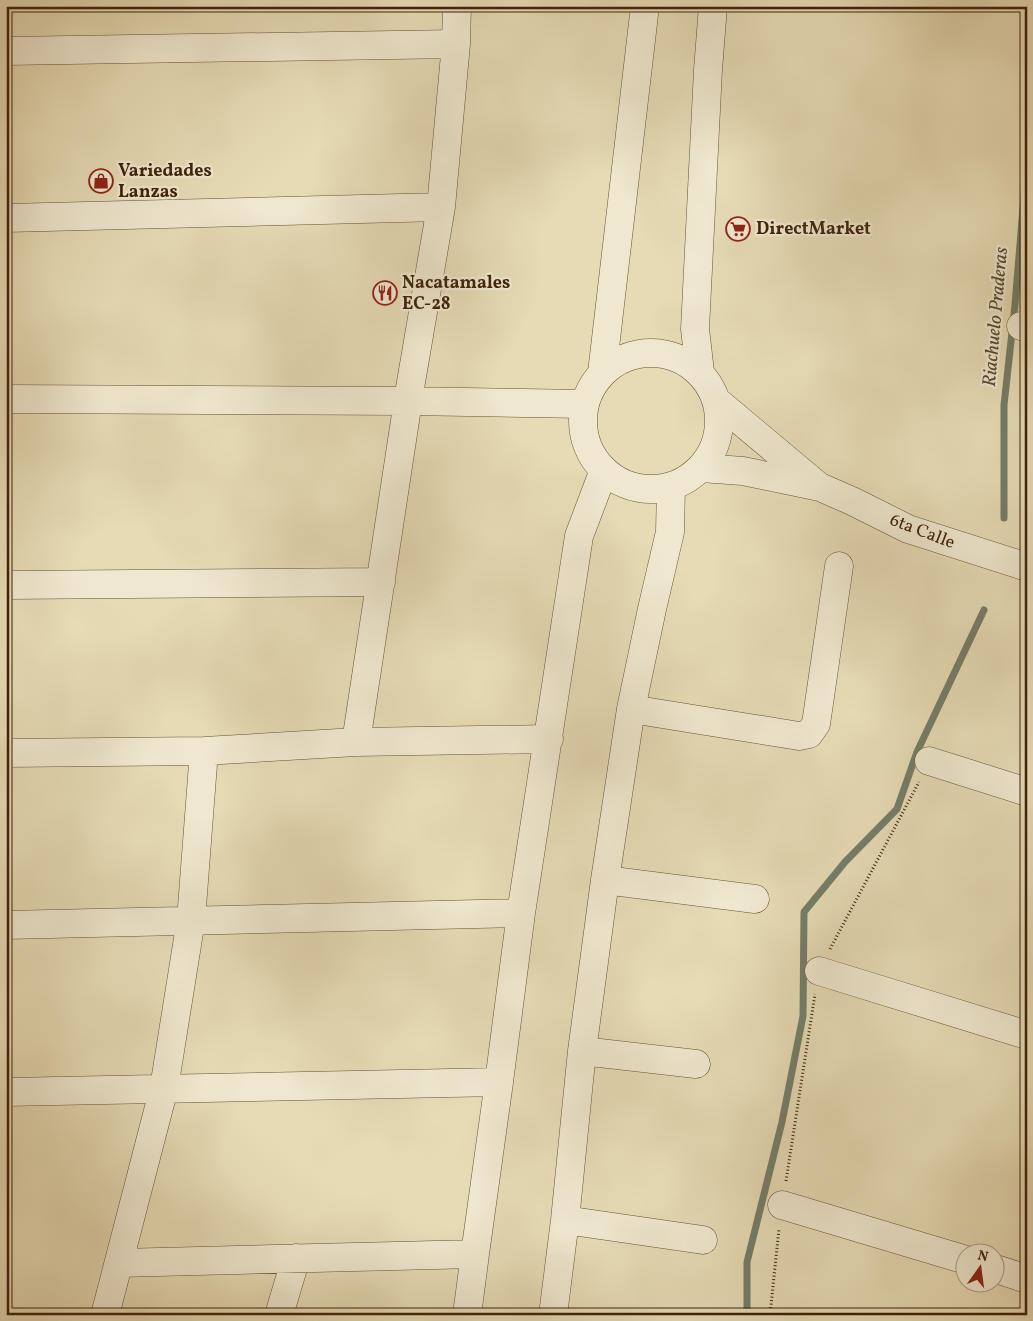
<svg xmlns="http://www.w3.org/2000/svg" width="1033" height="1321" font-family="Vollkorn,serif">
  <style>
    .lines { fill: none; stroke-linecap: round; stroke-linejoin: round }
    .stream { stroke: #747e6a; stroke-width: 7 }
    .minor-casing { stroke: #695035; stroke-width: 29 }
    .path { stroke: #3f220a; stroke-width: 3; stroke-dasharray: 1 2.5; stroke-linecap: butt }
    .minor { stroke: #efe8cf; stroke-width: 28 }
    .labels { text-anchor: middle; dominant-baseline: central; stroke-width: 4.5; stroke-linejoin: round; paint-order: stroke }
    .poi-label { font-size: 18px; font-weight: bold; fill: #3f220a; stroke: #efe8cf; text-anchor: start }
    .street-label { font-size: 18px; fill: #3f220a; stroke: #efe8cf }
    .water-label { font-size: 19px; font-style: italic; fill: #554832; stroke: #efe8cf }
  </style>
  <rect width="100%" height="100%" fill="#e6dbb5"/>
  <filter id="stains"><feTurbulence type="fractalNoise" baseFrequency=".004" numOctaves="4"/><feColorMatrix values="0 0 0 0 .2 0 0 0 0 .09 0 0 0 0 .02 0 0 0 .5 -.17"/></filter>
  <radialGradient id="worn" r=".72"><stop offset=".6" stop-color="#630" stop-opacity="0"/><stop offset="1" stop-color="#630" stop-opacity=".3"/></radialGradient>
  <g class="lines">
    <path class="stream" d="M1027,36V104
      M1004,518V405L1015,305L1024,196L1027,119
      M747,1315V1262L782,1122L803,1016L804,912L845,862L897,809L917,752L984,610"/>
    <g class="minor-casing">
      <path id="minor" d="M6,51L456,44
        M6,218L441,207
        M1021,326L1027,328
        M583 421a68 68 0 1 1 136 0a68 68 0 1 1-136 0Z
        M700,372L695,329L708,70L713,6
        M602,373L645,6
        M6,399L408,401L585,404
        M718,402L817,485
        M701,468L743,471L820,487L852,501L908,529L1027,567
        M6,585L381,582
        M631,709L799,736L809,734L816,724L839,566
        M356,742L410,388L441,207L456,44L457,6
        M6,753L204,751L356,742L549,739
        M929,761L1027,792
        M605,880L755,899
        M6,925L521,913
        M819,971L1027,1035
        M582,1051L696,1064
        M6,1092L499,1082
        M782,1205L966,1260
        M565,1220L703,1240
        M119,1263L475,1254
        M996,1269L1027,1279
        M105,1315L164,1088L191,920L204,751
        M279,1315L296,1258
        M467,1315L475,1254L499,1082L521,913L579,536L604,470
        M553,1315L565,1220L582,1051L605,880L631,709L652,609L670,532L671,486"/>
    </g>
    <path class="path" d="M830,949L919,782
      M786,1181L815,994
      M770,1315L779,1229"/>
    <use href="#minor" class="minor"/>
  </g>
  <defs>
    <g id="shop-ring" transform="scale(1.25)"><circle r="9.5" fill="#efe8cf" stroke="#8f2418" stroke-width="1.5"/><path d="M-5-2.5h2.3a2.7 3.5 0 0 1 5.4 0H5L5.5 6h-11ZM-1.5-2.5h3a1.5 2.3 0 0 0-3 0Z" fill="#8f2418"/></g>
    <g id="supermarket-ring" transform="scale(1.25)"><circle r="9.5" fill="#efe8cf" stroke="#8f2418" stroke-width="1.5"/><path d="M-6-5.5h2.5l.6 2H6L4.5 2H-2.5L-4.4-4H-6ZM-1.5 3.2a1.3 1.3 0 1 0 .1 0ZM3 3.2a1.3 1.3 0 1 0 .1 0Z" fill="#8f2418"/></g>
    <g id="restaurant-ring" transform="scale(1.25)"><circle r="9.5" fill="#efe8cf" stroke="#8f2418" stroke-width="1.5"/><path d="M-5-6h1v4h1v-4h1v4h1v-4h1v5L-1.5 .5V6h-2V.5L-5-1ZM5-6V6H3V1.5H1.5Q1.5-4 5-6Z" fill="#8f2418"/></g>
  </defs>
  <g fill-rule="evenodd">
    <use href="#shop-ring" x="101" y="181"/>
    <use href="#supermarket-ring" x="738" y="229"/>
    <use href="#restaurant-ring" x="385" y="293"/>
  </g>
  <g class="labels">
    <g class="poi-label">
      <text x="118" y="171">Variedades<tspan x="118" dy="21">Lanzas</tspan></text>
      <text x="756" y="229">DirectMarket</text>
      <text x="402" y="283">Nacatamales<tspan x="402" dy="21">EC-28</tspan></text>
    </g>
    <g class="street-label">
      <text transform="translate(922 532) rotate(21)">6ta Calle</text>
    </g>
    <g class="water-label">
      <text transform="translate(996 317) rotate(-85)">Riachuelo Praderas</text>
    </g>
  </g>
  <rect width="1033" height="1321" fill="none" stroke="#e6dbb5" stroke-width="25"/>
  <rect x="8" y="8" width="1018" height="1306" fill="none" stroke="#3f220a" stroke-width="2.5"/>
  <rect x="12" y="12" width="1008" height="1296" fill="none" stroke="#3f220a"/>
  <g transform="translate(980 1268) rotate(14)"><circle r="24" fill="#efe8cf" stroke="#a99980"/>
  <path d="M0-4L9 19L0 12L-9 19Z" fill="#8f2418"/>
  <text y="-8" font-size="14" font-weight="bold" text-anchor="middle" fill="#3f220a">N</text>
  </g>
  <rect width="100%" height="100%" filter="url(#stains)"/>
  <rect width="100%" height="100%" fill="url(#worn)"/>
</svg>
